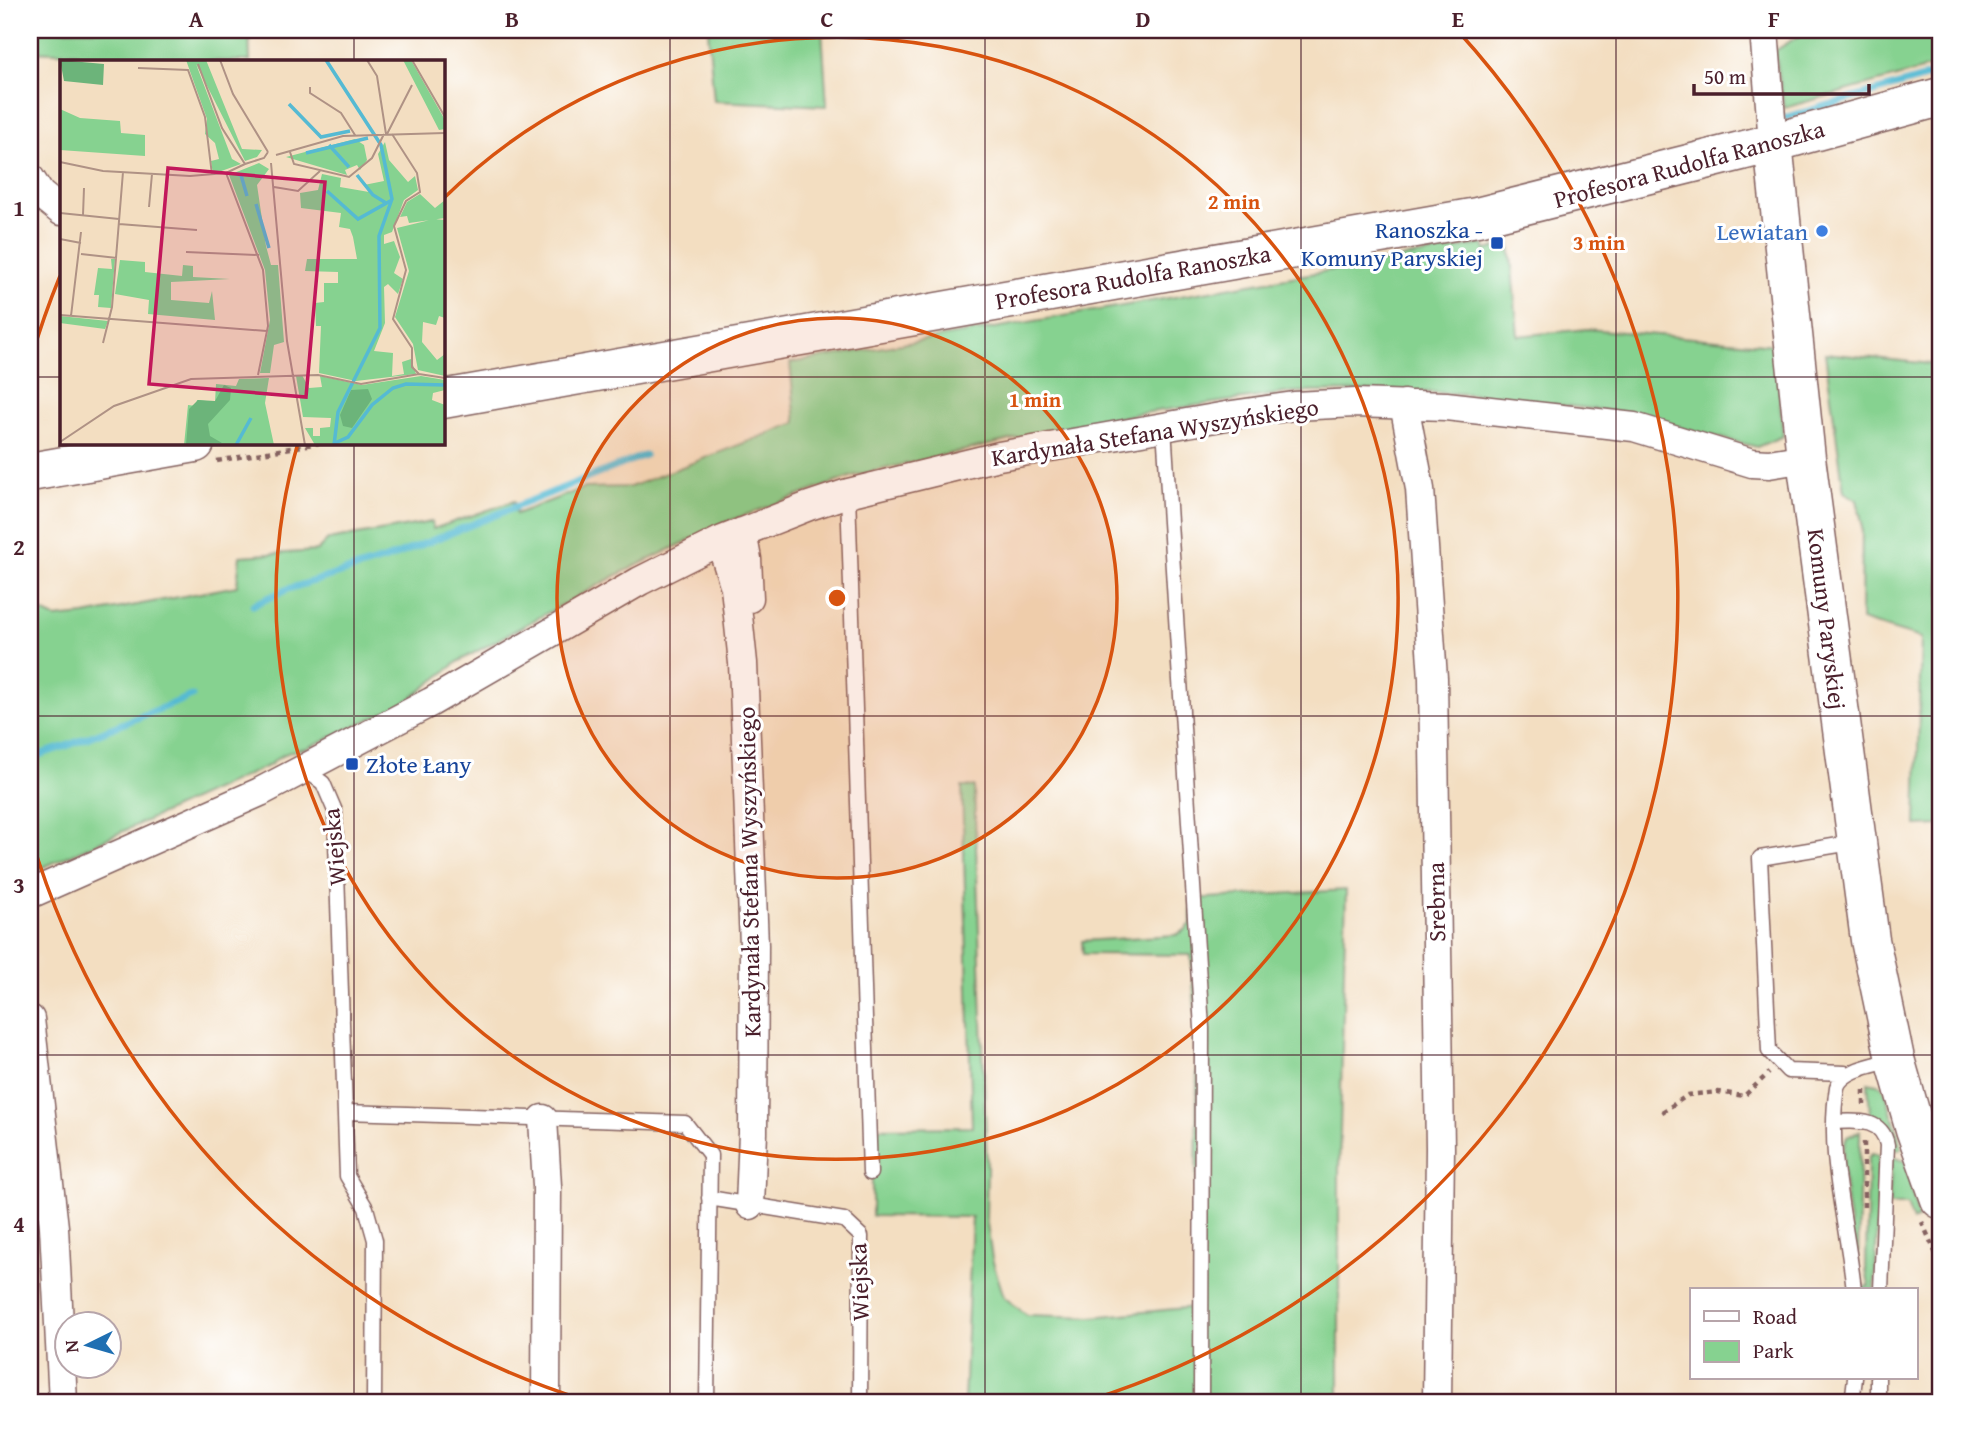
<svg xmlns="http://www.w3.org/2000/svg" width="1970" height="1432" font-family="'Gentium Book Plus',serif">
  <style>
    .green { fill: #86d290; stroke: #68785e; stroke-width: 2 }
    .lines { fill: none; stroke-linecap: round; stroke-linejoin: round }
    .stream { stroke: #55bad3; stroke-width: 7 }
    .lane-casing { stroke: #856260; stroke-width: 17 }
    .street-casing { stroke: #856260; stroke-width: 31 }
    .secondary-casing { stroke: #856260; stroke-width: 41 }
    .path { stroke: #856260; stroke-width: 4.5; stroke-dasharray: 5 5; stroke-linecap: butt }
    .lane { stroke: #fff; stroke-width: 14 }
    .street { stroke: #fff; stroke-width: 28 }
    .secondary { stroke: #fff; stroke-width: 38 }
    .grid { fill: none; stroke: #4a1f2b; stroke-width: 2; stroke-opacity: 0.55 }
    .ring { fill: none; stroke: #d8530f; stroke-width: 3.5 }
    .shop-dot { fill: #3f7fe0; stroke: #fff; stroke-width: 2.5 }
    .transit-dot { fill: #1a4fb4; stroke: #fff; stroke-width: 2.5 }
    .labels { text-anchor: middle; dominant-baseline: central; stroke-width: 6; stroke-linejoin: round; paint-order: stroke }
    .street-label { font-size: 24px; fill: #4a1f2b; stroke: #fff }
    .transit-label { font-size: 24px; fill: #164399; stroke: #fff; text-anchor: end }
    .shop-label { font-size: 24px; fill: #366cbe; stroke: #fff; text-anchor: end }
    .inset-river { fill: none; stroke: #55bad3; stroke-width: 3.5 }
    .inset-road { fill: none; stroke: #af9285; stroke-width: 2 }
    .view { fill: #c2185b; fill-opacity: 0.15; stroke: #c2185b; stroke-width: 3.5 }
    .inset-edge { fill: none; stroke: #4a1f2b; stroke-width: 3.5 }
    .centre { fill: #d8530f; stroke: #fff; stroke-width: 3.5 }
    .ring-label { font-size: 21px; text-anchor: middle; font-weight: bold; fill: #d8530f; stroke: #fff; stroke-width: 6; stroke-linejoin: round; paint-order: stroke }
    .neatline { fill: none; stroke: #4a1f2b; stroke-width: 2.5 }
    .grid-label { font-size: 23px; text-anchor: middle; font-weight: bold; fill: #4a1f2b }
  </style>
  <rect width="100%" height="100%" fill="#fff"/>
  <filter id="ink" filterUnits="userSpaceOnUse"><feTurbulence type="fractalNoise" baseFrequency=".0143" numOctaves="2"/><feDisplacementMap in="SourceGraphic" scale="14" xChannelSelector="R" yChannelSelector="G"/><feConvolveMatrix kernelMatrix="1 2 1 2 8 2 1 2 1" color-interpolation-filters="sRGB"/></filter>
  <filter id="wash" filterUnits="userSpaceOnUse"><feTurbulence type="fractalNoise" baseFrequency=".00686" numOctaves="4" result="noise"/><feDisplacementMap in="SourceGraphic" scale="28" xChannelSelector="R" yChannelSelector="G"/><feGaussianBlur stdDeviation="1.57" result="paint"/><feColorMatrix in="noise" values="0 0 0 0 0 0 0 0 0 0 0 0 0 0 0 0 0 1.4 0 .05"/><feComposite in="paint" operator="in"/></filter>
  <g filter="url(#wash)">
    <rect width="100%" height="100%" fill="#f3dec1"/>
    <path class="green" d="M30,30H249L250,61H80L78,53L30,51Z
      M708,30H822L827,106L714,101Z
      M1808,30H1940V65L1784,108L1775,51Z
      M1484,244L1486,250L1510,244L1518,336L1587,329L1775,345L1783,436L1757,447L1617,412L1470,394L1400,391L1293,392L1136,414L1054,430L853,476L729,521L617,575L459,661L405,703L307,748C292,750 280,754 270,765L35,871H30V606L55,618L84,615L237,586L240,556L317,551L328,540L432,522L433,529L514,501L516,514L584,488L630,487L796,423L790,363Z
      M1825,353L1940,365V825L1916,826L1921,638L1861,620L1862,522L1857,500L1844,492Z
      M962,787H974L987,1167L986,1217L992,1259L1004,1297L1027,1315L1091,1317L1196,1307L1197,1038L1191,955L1083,954L1082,941L1176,935L1184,931L1191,924V899L1346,890L1339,1171V1402H964L972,1217L872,1216V1128L972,1127Z
      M1868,1082L1881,1085L1885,1090L1902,1148L1899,1150L1893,1149C1894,1133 1887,1119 1870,1115Z
      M1860,1131L1858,1268C1854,1241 1835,1159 1847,1137Z
      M1872,1154L1879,1155L1875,1290H1862L1861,1288L1869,1286L1866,1269L1868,1158Z
      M1892,1157L1905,1161L1918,1218L1913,1221L1907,1205H1889Z"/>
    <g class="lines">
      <path class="stream" d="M1787,117L1940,73
        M253,605L288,589L386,559L645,455
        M30,758L69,745L192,696"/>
    </g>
  </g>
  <g filter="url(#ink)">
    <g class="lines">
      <g class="lane-casing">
        <path id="lane" d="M1164,427L1202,1028L1201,1402
          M848,493L870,1173
          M303,768L323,783L335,811L347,1176L366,1208L375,1240L374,1402
          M1845,1073L1788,1071L1769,1051L1760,858L1857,842
          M345,1112L685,1123L710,1155L707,1402
          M1835,1122C1857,1121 1882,1118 1887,1145L1881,1290
          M709,1198L844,1220L861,1236L860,1402
          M1854,1290C1847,1222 1826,1155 1837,1087C1843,1069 1876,1065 1893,1060
          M1852,1402L1855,1378
          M1878,1402V1378"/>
      </g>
      <g class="street-casing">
        <path id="street" d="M1764,30L1773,143
          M30,178L40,194L61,211
          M1404,404L1420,489L1433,678L1440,1148L1437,1402
          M742,532L747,559L749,598
          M720,541L735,587L743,663L754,945L753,1133L750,1205
          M30,894L260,792L431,702L640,581L720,541L809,506L848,493L999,456L1232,415L1294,406L1355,403L1446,406L1634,427L1752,463L1769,464L1806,458
          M30,1019L54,1227L63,1402
          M543,1119L547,1186L546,1402"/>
      </g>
      <g class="secondary-casing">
        <path id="secondary" d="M1773,143L1806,458L1870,940L1895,1059L1915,1129L1940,1199
          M443,399L1477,217L1773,143L1940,97
          M30,472L195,443"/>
      </g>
      <path class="path" d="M217,461L319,443
        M1864,1105V1086
        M1662,1112L1688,1095L1718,1092L1744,1096L1769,1073
        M1864,1207V1139
        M1922,1222L1940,1263"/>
      <use href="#lane" class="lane"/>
      <use href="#street" class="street"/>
      <use href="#secondary" class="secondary"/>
    </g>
  </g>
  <path class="grid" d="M354,30V61M670,30V1402M985,30V1402M1301,30V1402M1616,30V1402M30,377H61M443,377H1940M354,443V1402M30,716H1940M30,1055H1940"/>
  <circle cx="837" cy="598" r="280" fill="#d8530f" fill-opacity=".12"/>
  <g class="ring">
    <circle cx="837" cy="598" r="280"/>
    <path d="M444 198A561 561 0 1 1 298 443"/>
    <path d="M584 1400A841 841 0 0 1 31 837M31 359A841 841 0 0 1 60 276M1457 30A841 841 0 0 1 1090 1400"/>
  </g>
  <circle class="shop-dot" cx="1822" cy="231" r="7"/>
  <g class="transit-dot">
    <rect x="1490" y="236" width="14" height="14" rx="3.5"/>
    <rect x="345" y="757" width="14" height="14" rx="3.5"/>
  </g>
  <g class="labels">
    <g class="street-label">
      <text transform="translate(1689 164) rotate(-15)">Profesora Rudolfa Ranoszka</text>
      <text transform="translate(1133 277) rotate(-10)">Profesora Rudolfa Ranoszka</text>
      <text transform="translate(1155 432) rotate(-9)">Kardynała Stefana Wyszyńskiego</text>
      <text transform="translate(1827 619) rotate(83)">Komuny Paryskiej</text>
      <text transform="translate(334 847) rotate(-95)">Wiejska</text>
      <text transform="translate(749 872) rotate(-91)">Kardynała Stefana Wyszyńskiego</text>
      <text transform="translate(1436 902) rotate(-91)">Srebrna</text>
      <text transform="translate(859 1282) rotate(-92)">Wiejska</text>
    </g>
    <g class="transit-label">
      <text x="1483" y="229">Ranoszka -<tspan x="1483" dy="28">Komuny Paryskiej</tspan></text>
      <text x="366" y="764" text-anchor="start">Złote Łany</text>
    </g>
    <g class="shop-label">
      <text x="1808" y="231">Lewiatan</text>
    </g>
  </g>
  <g transform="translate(60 60)">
    <rect width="385" height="385" fill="#f3dec1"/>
    <path d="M126,0H146L182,89L202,90L197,97L185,101L136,4L172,99L181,104L153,114L151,101L159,99L155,83L145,74L147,59ZM343,0H351L385,60V69L379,70ZM0,49L20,58L60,61L61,73L85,75V96L0,90ZM295,79L304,85L307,100L300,110L297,105L285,110L287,115L226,97ZM325,82L329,100L348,122L355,116L358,130L344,140L332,172L324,175V184L334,181L340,197L334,213L343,219L338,234L328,224L324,227L325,263L314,291L333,293L332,316L344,314L342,302L351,299L356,314L296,321L259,313L261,266H256L255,243L264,242V223H278V212L245,211L247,199H297L293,177L290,169L279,167L281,153L241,148L240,133L258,130L262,114L281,118L280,127L309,132L304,125L324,121L318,94ZM199,103L209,109L197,125L206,186L211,205H218L224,282L214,285L210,313H200L210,260L205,210L169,115ZM360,134L375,148L385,140V158L349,163L347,156L340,157L347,142ZM374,159L385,160V258L379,256L376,265L363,262L362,282L377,300L385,294V316L358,310L353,284L335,257L349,211L337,168ZM51,199H55L51,248L38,247L39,235H34L38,208L52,209ZM60,200L85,202V212L122,216L123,205L133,206V217L170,219L111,222V240L149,243L152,231L155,260L88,254L89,240L55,234ZM0,256L48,261L45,269L0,263ZM242,315L249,328L262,327L260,316L302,325L361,316L385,320V330L373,333L372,340L385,345V385H255L245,368H253V376H260V368L270,367L271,358L243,357L236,316ZM209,318L205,343L214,385H124L128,345L136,346L137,340L155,342L156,324L176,326L179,319Z" fill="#86d290"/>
    <path d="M0,0L44,4L43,25L4,21ZM164,325L171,328L170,340L148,364L150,376L162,383L126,385L129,349L138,340L155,341ZM308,329L312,339L308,345L292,368L283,366L280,355L291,330Z" fill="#6cb47a"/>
    <path class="inset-river" d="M266,0L321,85L332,139L319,176L320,268L278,352L274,385M229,44L261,77L290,71M269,85L289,107M246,93L308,78M176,114L181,115L187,136M297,115L313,135L326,143M267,131L298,159L332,140M196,144L209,188M275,383L288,377L312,345L333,328L346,324L385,325M176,385L191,358"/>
    <path class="inset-road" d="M160,0L173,34L208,92M307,0L317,16L326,74M352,0L385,57M138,4L162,68L185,104L204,98L208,92M78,8L128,10L145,57L152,115M250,27V33L281,53L295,75M327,74L352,25M332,74L357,113L360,132L346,141L334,166L346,210L333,259L352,288V307L359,314M230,92L234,104L289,117L312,98L324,74M216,95L283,76L385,73M0,102L43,111L130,116L166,113L185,104M211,103L227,281L245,385M166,113L203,210L208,266L198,315M214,127L238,131L260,111M89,147L92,114M0,153L59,159M23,155L24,128M59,164L137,170M0,179L21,183M126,192L199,195M21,194L57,198M0,255L207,271M11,256L21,172M43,283L52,247L63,112M0,382L54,346L131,319L258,315L301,324L359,314L385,318"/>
    <path class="view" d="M108,108L265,122L246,337L89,324Z"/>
    <rect width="385" height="385" class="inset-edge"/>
  </g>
  <circle cx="837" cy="598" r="10" class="centre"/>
  <g class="ring-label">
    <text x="1234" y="209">2 min</text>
    <text x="1599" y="250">3 min</text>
    <text x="1035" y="407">1 min</text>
  </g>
  <rect width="1970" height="1432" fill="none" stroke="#fff" stroke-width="77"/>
  <rect x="1690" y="1288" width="228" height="91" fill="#ffffff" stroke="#b7a5aa" stroke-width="2"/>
  <rect x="1704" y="1311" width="35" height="10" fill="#ffffff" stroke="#b7a5aa" stroke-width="2"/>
  <text x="1753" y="1324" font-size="21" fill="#4a1f2b">Road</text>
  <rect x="1704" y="1341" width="35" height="21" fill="#86d290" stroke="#b7a5aa" stroke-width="2"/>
  <text x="1753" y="1358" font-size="21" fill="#4a1f2b">Park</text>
  <g transform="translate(88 1345) rotate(265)"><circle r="33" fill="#ffffff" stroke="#b7a5aa" stroke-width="2"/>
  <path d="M0-5L12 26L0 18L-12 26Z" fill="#1f6fb2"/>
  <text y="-10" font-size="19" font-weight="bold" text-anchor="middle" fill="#4a1f2b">N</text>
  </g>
  <path d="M1694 84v10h175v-10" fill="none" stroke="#4a1f2b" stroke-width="3.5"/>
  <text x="1704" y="84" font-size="21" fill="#4a1f2b" stroke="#ffffff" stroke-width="5" paint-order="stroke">50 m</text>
  <rect x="38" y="38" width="1894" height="1356" class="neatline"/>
  <g class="grid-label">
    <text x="196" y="27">A</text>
    <text x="512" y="27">B</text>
    <text x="827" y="27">C</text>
    <text x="1143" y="27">D</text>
    <text x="1458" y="27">E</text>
    <text x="1774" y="27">F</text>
    <text x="19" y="216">1</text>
    <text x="19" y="555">2</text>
    <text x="19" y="893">3</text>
    <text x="19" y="1232">4</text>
  </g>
</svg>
